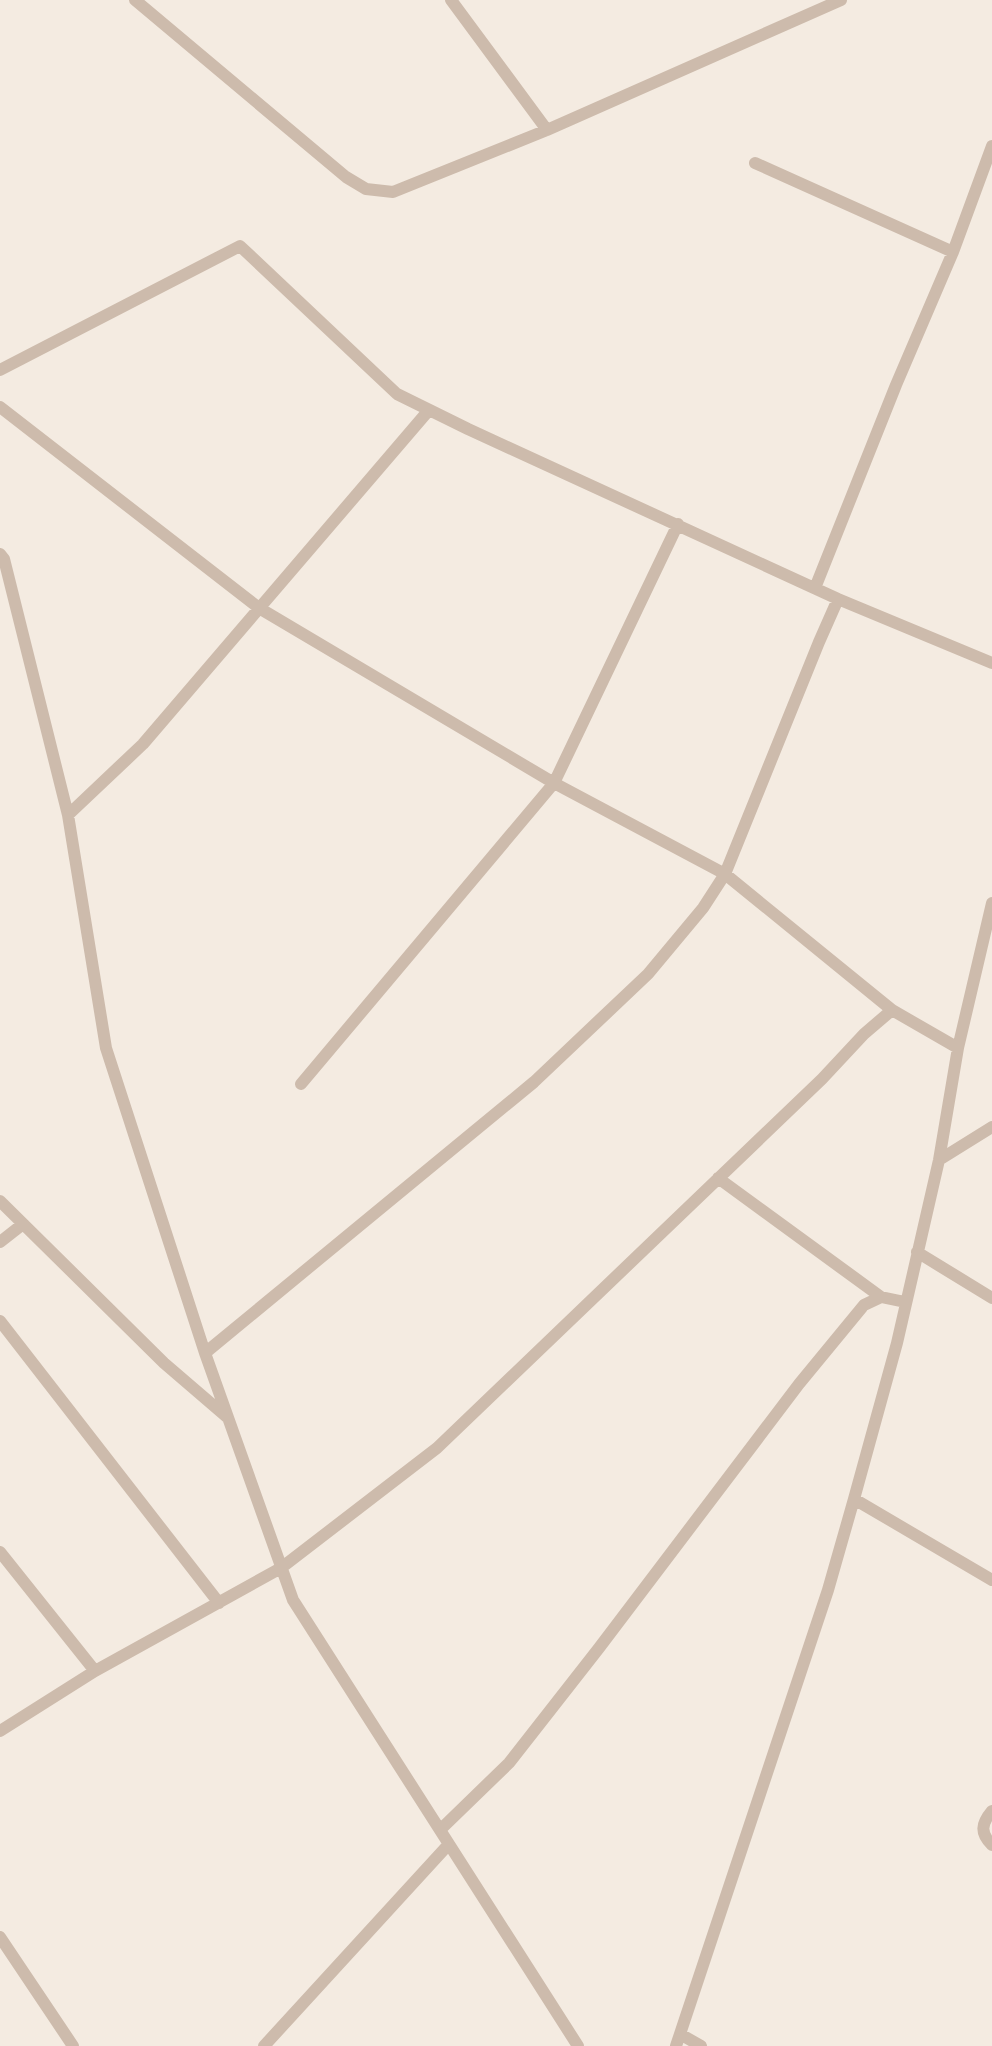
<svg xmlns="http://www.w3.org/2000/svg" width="992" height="2046" font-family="'Alegreya Sans',sans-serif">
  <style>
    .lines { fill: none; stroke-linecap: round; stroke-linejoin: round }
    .street { stroke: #cdbbac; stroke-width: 12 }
  </style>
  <rect width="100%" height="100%" fill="#f4ebe1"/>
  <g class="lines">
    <path class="street" d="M135,0L346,177L366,189L393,192L547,130L841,0
      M451,0L547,130
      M755,163L953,252
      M0,370L240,246L397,394L468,429L838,599L992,663
      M0,407L259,608L554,783L725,874L892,1010L958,1048
      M0,554L4,559L68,815L106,1048L205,1353L293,1600L578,2046
      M815,588L896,385L953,252L992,146
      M68,815L143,744L429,410
      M301,1084L554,783L678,524
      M939,1160L992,1127
      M718,1178L881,1297L905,1302
      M0,1201L164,1363L228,1418
      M0,1242L23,1224
      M917,1252L992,1298
      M0,1321L219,1603
      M205,1353L534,1082L648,974L703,908L725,874L819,642L838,599
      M854,1499L992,1580
      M0,1552L95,1671
      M0,1731L95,1671L281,1568L437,1448L822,1079L864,1034L892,1010
      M992,1811C981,1824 980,1833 992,1845
      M440,1830L509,1763L599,1648L799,1384L864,1305L881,1297
      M0,1937L73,2046
      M680,2034L701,2046
      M264,2046L449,1844
      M676,2046L828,1590L854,1499L897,1343L939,1160L958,1048L992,903"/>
  </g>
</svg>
